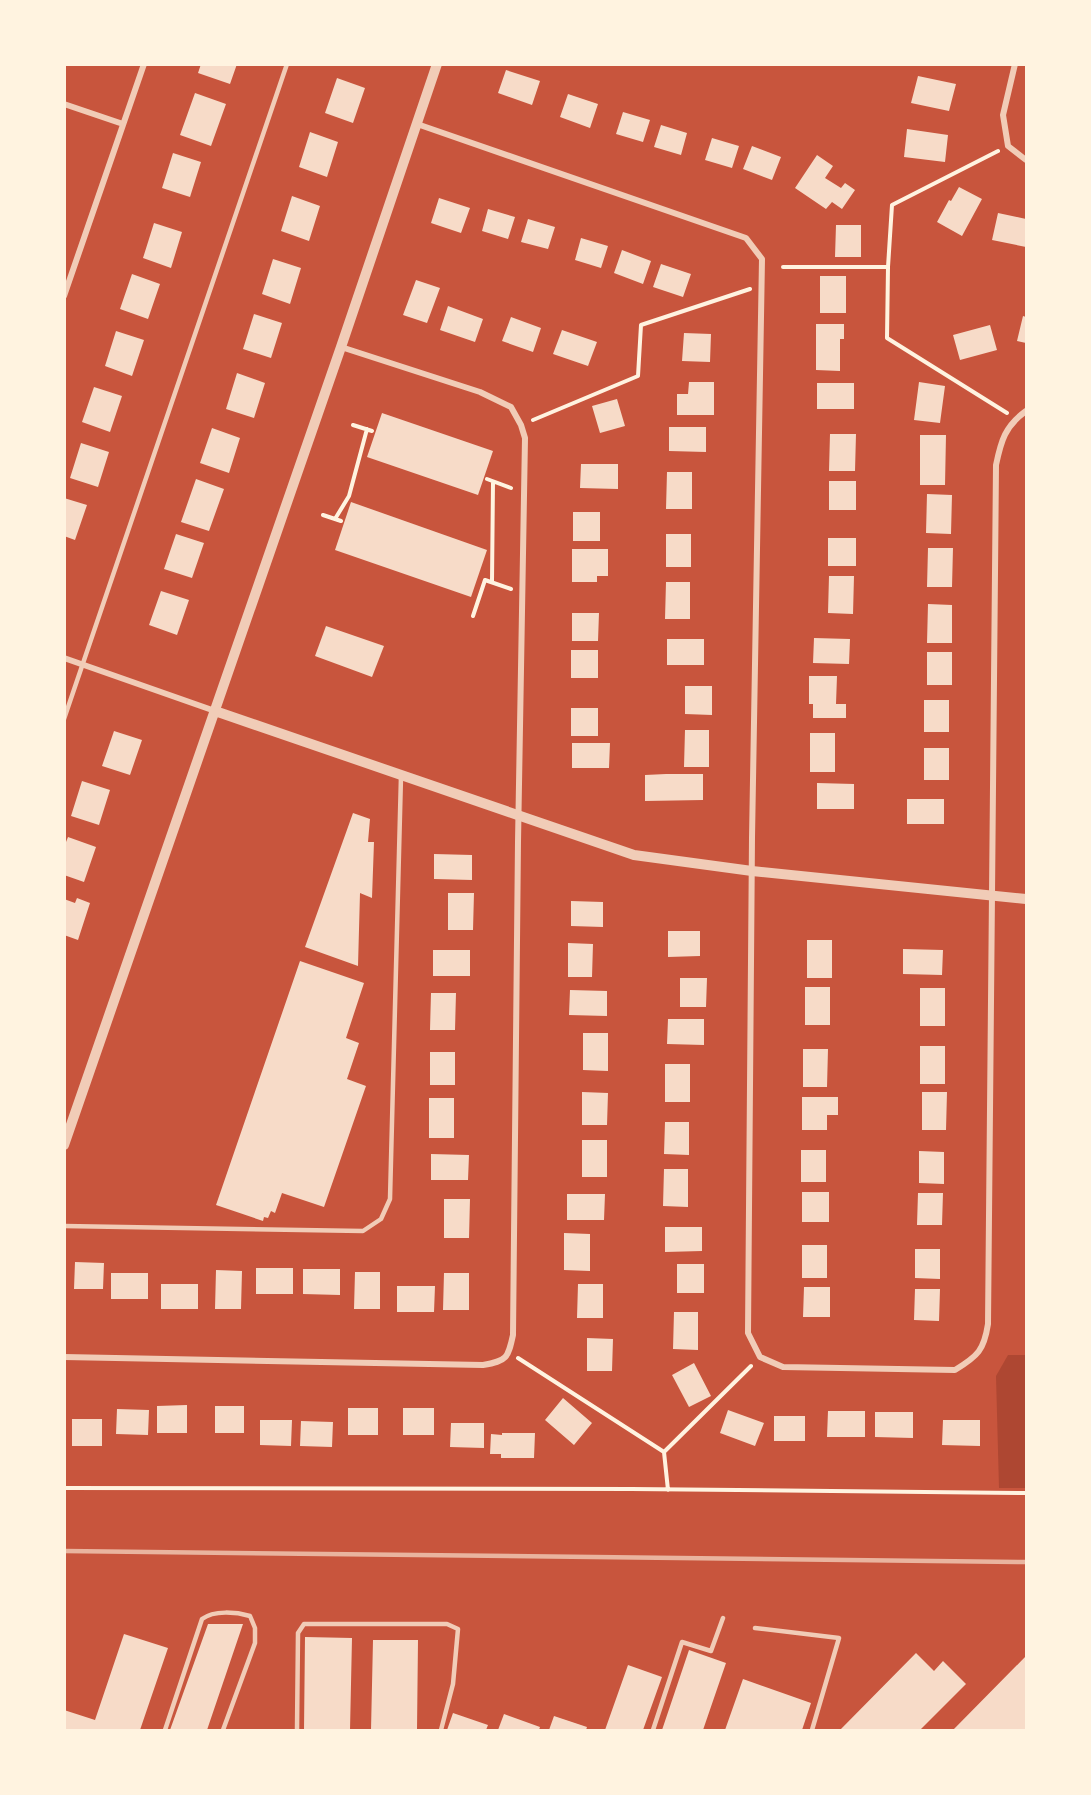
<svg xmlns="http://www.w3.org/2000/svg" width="1091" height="1795" font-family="'Titillium Web',sans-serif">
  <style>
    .green { fill: #ae4732 }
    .building { fill: #f7dbc8 }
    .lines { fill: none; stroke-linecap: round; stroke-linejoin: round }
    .path { stroke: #fff3e0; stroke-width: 4 }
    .service { stroke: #f1ccb7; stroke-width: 4.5 }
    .minor { stroke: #f1ccb7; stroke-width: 6 }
    .tertiary { stroke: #f1ccb7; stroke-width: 10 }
    .rail { stroke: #e9b49f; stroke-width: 4.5 }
  </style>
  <rect width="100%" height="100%" fill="#c8553d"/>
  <path class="green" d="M1008,1355H1026V1488H999L996,1376Z"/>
  <path class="building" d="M201,64H237L230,84L198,73Z
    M506,70L540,81L532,105L498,93Z
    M918,76L956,84L949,111L911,103Z
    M337,78L365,88L353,123L325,113Z
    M195,93L226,104L211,146L180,135Z
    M568,94L598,104L590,128L560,117Z
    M623,112L650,120L643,142L616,134Z
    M661,125L687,133L681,155L654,147Z
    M907,129L948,135L945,162L904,157Z
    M310,132L338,142L327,177L299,167Z
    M712,138L739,146L732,168L705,160Z
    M752,146L781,157L772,180L743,169Z
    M173,153L201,162L190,197L162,188Z
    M817,155L833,166L825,178L841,188L845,183L855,190L842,209L832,202L826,209L795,188Z
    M959,187L982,199L962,236L937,222L949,200L951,201Z
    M292,196L320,206L309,241L281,231Z
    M439,198L470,208L461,233L431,223Z
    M488,209L515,217L508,239L482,231Z
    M998,213L1026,219V247L992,240Z
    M528,219L555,227L548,249L521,242Z
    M154,223L182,232L171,268L143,258Z
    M836,225H861V257H835Z
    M581,238L608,246L601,268L575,260Z
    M622,250L651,261L643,284L614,273Z
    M273,259L301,268L290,304L262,294Z
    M661,264L691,274L683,297L653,287Z
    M132,274L160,284L148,319L120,309Z
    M820,276H846V313H820Z
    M416,280L440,288L427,323L403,315Z
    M448,306L483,319L475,342L440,330Z
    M254,314L282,323L271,358L243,349Z
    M1023,316L1026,317V343L1017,341Z
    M511,317L541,328L533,352L502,341Z
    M816,324H844V339H840V371L816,370Z
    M990,325L997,350L960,360L953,335Z
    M562,330L597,342L588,366L553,354Z
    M116,331L144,340L132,376L105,366Z
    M684,333L711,334L710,362L682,361Z
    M237,373L265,383L254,418L226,409Z
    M689,382H714V415H677V394H688Z
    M919,382L945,386L940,423L914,420Z
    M817,383H854V409H817Z
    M94,387L122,396L110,432L82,422Z
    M617,399L625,426L600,433L592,406Z
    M382,413L493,451L478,495L367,457Z
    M669,427H706V452L669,451Z
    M212,428L240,438L229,473L200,463Z
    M830,434H856L855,471H829Z
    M920,435H946L945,485H920Z
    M81,443L109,452L98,487L70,478Z
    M581,464H618V489L580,488Z
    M667,472H692V509H666Z
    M196,479L224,489L209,531L181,522Z
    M829,481H856V510H829Z
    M927,494L952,495L951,534L926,533Z
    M64,498L87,505L75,540L64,536Z
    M351,502L487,550L471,597L335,550Z
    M573,512H600V541H573Z
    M176,534L204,543L192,578L164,569Z
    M666,534H691V567H666Z
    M828,538H856V566H828Z
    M928,548H953L952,587H927Z
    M572,549H608V576H597V582H572Z
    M829,576H854L853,614L828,613Z
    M666,582H690V619H665Z
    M161,591L189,600L177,635L149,625Z
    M928,604L952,605V643H927Z
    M572,613H599L598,641H572Z
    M326,626L384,646L372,677L315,656Z
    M814,638L850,639L849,664L813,663Z
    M667,639H704V665H667Z
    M571,650H598V678H571Z
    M927,652H952V685H927Z
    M809,676H837L836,704H846V718H813V704H809Z
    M685,686H712V715L685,714Z
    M924,700H949V732H924Z
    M571,708H598V736H571Z
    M685,730H709V767H684Z
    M114,731L142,740L130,775L102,766Z
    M810,733H835V772H810Z
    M572,743H610L609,768H572Z
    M924,748H949V780H924Z
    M666,774H703V800L645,801V775Z
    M82,781L110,790L99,825L71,816Z
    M817,783L854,784V809H817Z
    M907,799H944V824H907Z
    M353,813L370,819L368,842H374L372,898L360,893L358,966L305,947Z
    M68,837L96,847L84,882L64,875V847Z
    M434,854L472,855V880L434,879Z
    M448,893H474L473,930H448Z
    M77,898L90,903L78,940L64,935V899L75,903Z
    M571,901L603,902V927L571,926Z
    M668,931H700V956L668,957Z
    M807,940H832V978H807Z
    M568,943L593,944L592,977H568Z
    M903,949L943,950L942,975L903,974Z
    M433,950H470V976H433Z
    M300,961L364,983L346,1038L359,1043L347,1079L366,1086L324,1207L282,1193L275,1213L271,1211L268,1218L264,1217L263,1221L216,1205Z
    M680,978H707L706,1007H680Z
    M805,987H830V1025H805Z
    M920,988H945V1026H920Z
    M570,990L607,991V1016L569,1015Z
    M431,993H456L455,1030H430Z
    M668,1019H704V1045L667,1044Z
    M583,1033H608V1071L583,1070Z
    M920,1046H945V1084H920Z
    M803,1049H828L827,1087H803Z
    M430,1052H455V1085H430Z
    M665,1064H690V1102H665Z
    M582,1092L608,1093L607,1125H582Z
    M922,1092H947L946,1130H922Z
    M802,1097H838V1115H827V1130H802Z
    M429,1098H454V1138H429Z
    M665,1122H689V1155L664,1154Z
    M582,1140H607V1177H582Z
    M801,1150H826V1182H801Z
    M919,1151L944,1152V1184L919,1183Z
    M431,1154L469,1155L468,1180H431Z
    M664,1169H688V1207L663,1206Z
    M802,1192H829V1222H802Z
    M918,1193H943L942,1225H917Z
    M567,1194H605L604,1220H567Z
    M444,1199H470L469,1238H444Z
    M665,1227H702V1251L665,1252Z
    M564,1233L590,1234V1271L564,1270Z
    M802,1245H827V1278H802Z
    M915,1249H940V1279L915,1278Z
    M75,1262L104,1263L103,1289H74Z
    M677,1264H704V1293H677Z
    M256,1268H293V1294H256Z
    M303,1269H340V1295L303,1294Z
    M216,1270L242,1271L241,1309H215Z
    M355,1272H380V1309H354Z
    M111,1273H148V1299H111Z
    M444,1273H469V1310H443Z
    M161,1284H198V1309H161Z
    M578,1284H603V1318H577Z
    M397,1286H435L434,1312H397Z
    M804,1287H830V1317H803Z
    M915,1289H940L939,1321L914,1320Z
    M674,1312H698V1350L673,1349Z
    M587,1338L613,1339L612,1371H587Z
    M694,1363L711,1396L689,1407L672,1375Z
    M563,1398L592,1423L574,1445L545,1420Z
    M187,1405V1433H157V1406Z
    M215,1406H244V1433H215Z
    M348,1408H378V1435H348Z
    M403,1408H434V1435H403Z
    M117,1409L149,1410L148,1435L116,1434Z
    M728,1410L764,1423L755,1446L720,1433Z
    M828,1411H865V1437H827Z
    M875,1412H913V1438L875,1437Z
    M774,1416H805V1441H774Z
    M72,1419H102V1446H72Z
    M260,1420H292L291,1446L260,1445Z
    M943,1420H980V1446L942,1445Z
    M301,1421L333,1422L332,1447L300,1446Z
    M451,1423H484V1448L450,1447Z
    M502,1433H535L534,1458H501V1454H490L491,1434L502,1435Z
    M208,1624H243L207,1730H170Z
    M124,1634L168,1648L140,1730H64V1710L95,1720Z
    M305,1637L352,1638L350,1730H304Z
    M373,1640H418L417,1730H371Z
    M689,1650L726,1663L703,1730H662Z
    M916,1653L934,1671L943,1661L966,1684L920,1730H840Z
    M1026,1656V1730H953Z
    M628,1665L662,1677L643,1730H605Z
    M743,1679L811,1703L802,1730H725Z
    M453,1713L488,1725L486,1730H447Z
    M504,1714L540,1727L539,1730H498Z
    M554,1716L587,1727L586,1730H549Z"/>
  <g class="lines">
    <path class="path" d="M783,267H888L892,205L998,151
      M888,267L887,338L1007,413
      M533,420L638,376L641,325L750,289
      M353,425L372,431
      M487,479L511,488
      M323,515L341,521
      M335,519L349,496L367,429
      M492,582L493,482
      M473,616L485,580L511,589
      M518,1358L664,1452L668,1490
      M664,1452L751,1366
      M64,1488L631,1489L1026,1493"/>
    <path class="service" d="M64,719L287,64
      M64,1226L363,1231L381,1219L390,1199L401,776
      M755,1628L839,1638L812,1730
      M165,1730L202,1619C214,1610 236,1612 250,1616L255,1628V1643L223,1730
      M297,1730L298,1633L304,1624H447L458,1629L453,1684L441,1730
      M653,1730L682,1642L711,1651L723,1618"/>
    <path class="minor" d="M1015,64L1003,115L1008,146L1026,160
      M64,104L123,124
      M417,124L746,238L762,259L752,838L748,1333L760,1357L783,1367L955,1370C978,1356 984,1350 988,1324L996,465C1001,441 1005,426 1026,411
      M64,296L144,64
      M64,658L215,711
      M64,1357L483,1365C507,1361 508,1358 513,1335L518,842L525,438L521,425L511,407L480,392L341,347"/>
    <path class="tertiary" d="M215,711L634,855L752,871L1026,899
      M64,1145L341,347L437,64"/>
    <path class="rail" d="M64,1551L1026,1562"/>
  </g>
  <rect width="1091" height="1795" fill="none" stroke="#fff3e0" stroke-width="132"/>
</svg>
